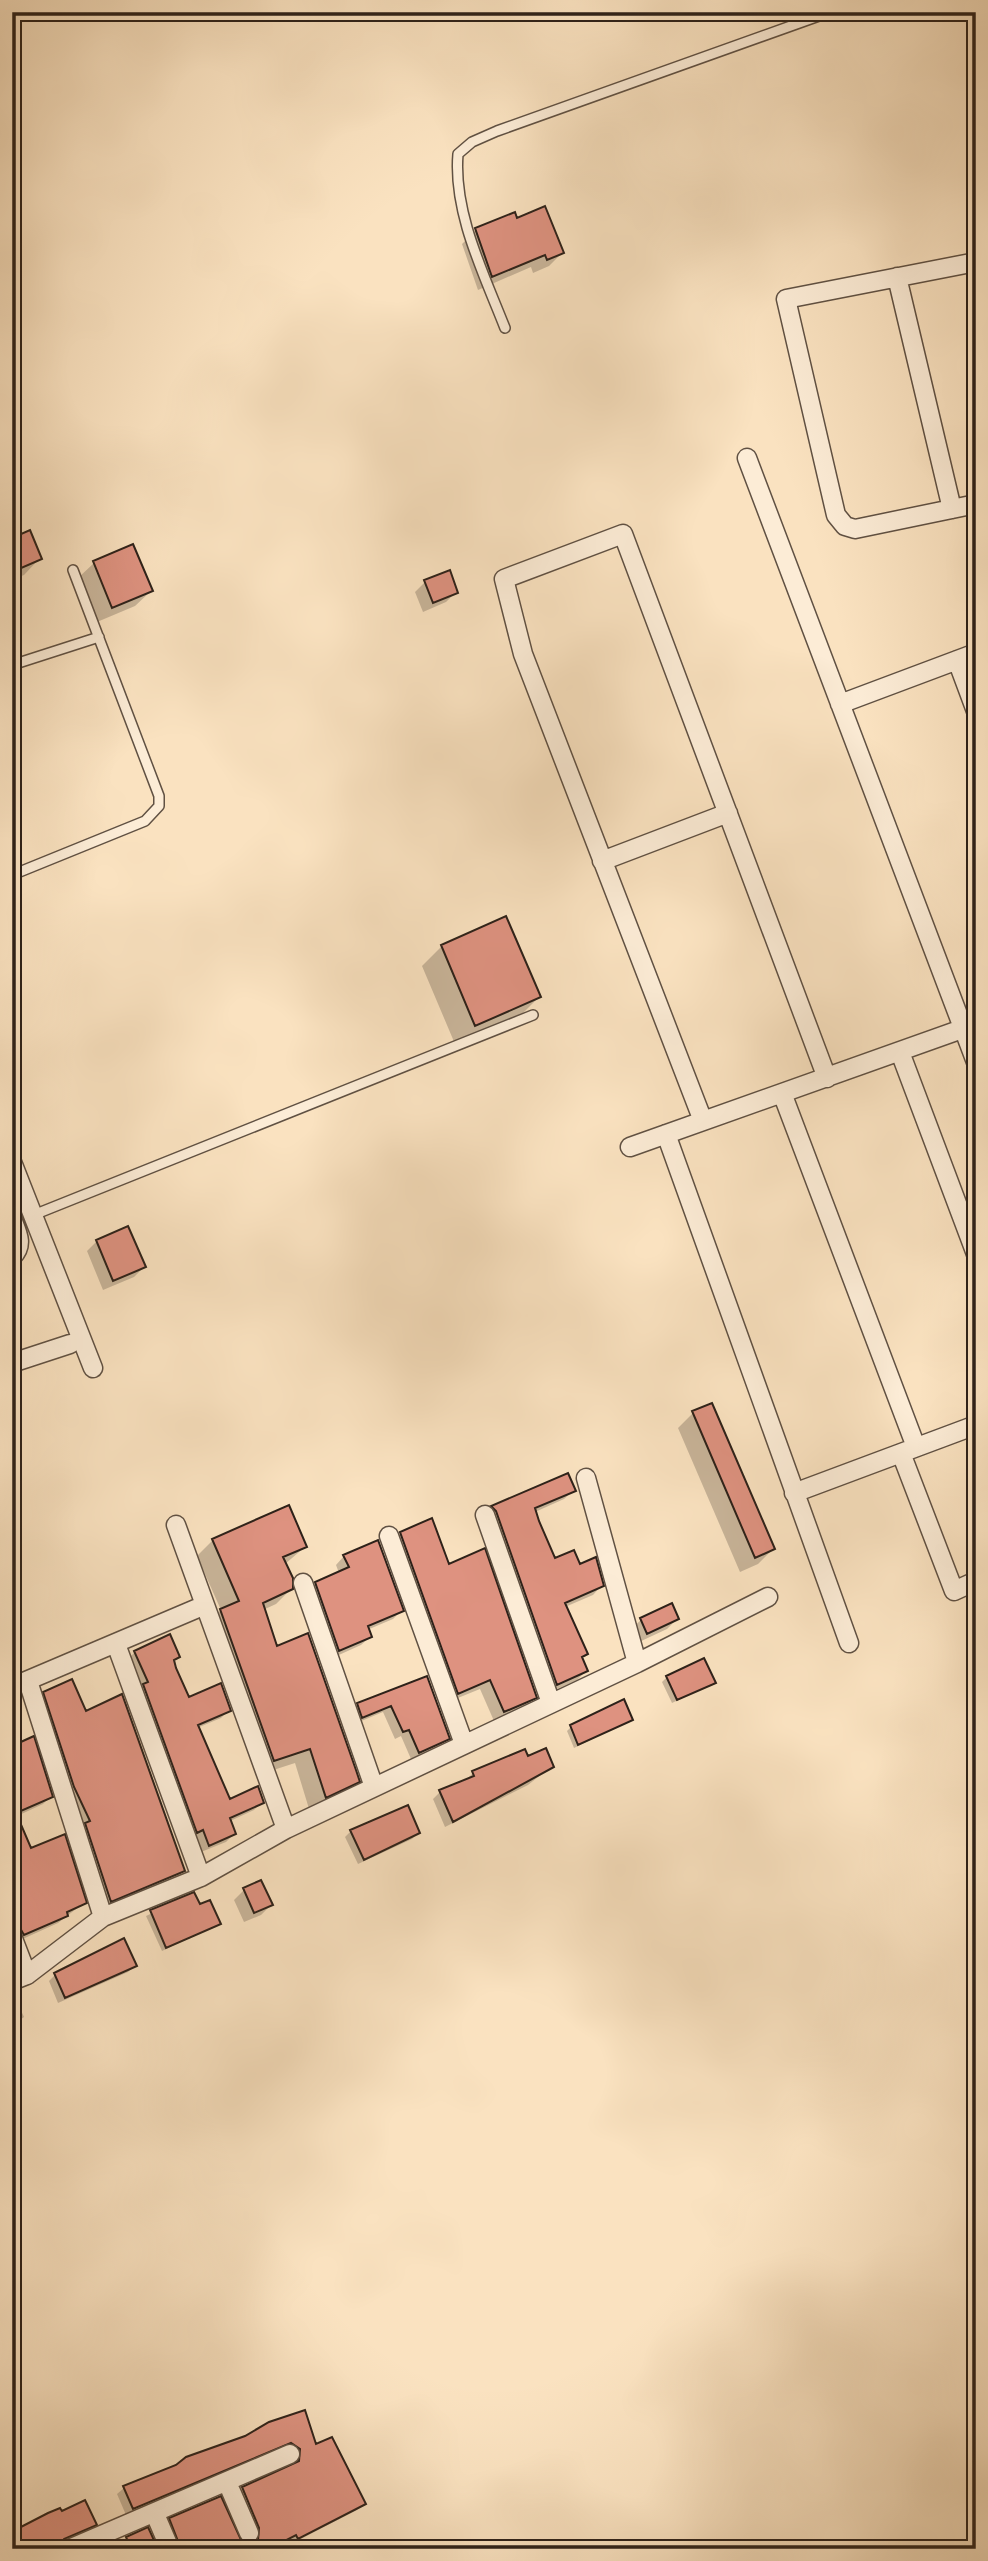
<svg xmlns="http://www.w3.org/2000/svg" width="988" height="2561" font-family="'Sorts Mill Goudy',serif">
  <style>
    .shadow { fill: #0003 }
    .building { fill: #de9280; stroke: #2d2119; stroke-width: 2 }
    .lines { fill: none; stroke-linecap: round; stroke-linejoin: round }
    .service-casing { stroke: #605143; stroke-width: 12 }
    .minor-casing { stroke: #605143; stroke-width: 21 }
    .service { stroke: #fcecd6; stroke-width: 9 }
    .minor { stroke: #fcecd6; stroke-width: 18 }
  </style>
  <rect width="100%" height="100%" fill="#fae2c0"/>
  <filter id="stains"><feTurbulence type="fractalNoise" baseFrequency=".00286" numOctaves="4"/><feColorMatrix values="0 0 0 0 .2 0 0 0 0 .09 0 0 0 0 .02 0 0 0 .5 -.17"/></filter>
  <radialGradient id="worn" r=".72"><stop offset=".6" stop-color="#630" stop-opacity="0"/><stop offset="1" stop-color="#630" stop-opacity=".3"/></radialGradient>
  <path class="shadow" d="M516,220L562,253L549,266L533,273L531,267L478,290L462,244L476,230Z
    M12,540L40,558L24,575L12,580Z
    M132,546L151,591L135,606L97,622L78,578L94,563Z
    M425,582L456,592L446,602L423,612L415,592Z
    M442,946L539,997L519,1017L455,1044L422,966Z
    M97,1241L144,1267L134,1277L103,1290L87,1251Z
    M711,1405L773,1549L758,1564L740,1572L678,1428L693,1413Z
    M567,1475L574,1490L564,1499L535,1512L554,1561L602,1585L593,1595L565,1607L585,1654L581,1659L586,1671L577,1680L548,1693L483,1516L492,1507Z
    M401,1533L448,1566L535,1697L525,1707L494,1721L480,1689L448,1702L391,1543Z
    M213,1540L305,1547L285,1564L291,1589L276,1604L263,1610L276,1648L358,1781L342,1797L310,1812L295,1763L258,1775L205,1626L221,1610L197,1556Z
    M344,1556L402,1610L393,1619L367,1630L370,1637L361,1645L330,1659L307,1592L316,1583L339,1573L336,1565Z
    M671,1606L677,1619L667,1629L637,1643L631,1629L641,1620Z
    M135,1652L178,1657L172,1663L188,1699L229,1710L221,1718L197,1728L229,1801L262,1802L254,1810L228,1822L234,1834L226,1842L201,1852L127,1660Z
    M667,1677L714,1683L672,1703L662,1682Z
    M426,1678L448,1738L440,1746L411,1759L401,1736L395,1739L383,1712L354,1724L350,1712L358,1704Z
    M44,1693L86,1713L183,1871L176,1878L104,1907L37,1701Z
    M631,1720L574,1748L567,1731L571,1727Z
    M12,1748L51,1796L43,1804L15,1817L30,1851L85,1902L58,1923L16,1942L12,1936Z
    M525,1752L527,1758L552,1766L528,1785L445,1827L433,1799L440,1792L466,1780L473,1773Z
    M351,1831L418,1833L412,1839L358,1864L345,1837Z
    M244,1890L271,1905L261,1915L244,1922L234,1900Z
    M193,1894L199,1906L219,1924L162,1951L146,1916Z
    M135,1966L128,1972L58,2003L49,1981L55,1975Z
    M14,1995L24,2017L12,2026V1996Z
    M270,2424L315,2447L363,2503L357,2510L291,2544L289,2540L272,2549H172L164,2526L170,2520L247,2546L254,2543L236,2495L243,2489L293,2467L294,2456L285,2449L126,2515L117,2494L124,2488L246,2438Z
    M48,2514L95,2524L59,2543L56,2549H12V2533Z
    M127,2538L157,2549H122L120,2545Z"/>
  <path class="building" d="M545,206L564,253L547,260L545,255L492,277L475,228L515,212L517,218Z
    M30,530L42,559L12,572V538Z
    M133,544L153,591L112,608L93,561Z
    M450,570L458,593L433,603L424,580Z
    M506,916L541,997L475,1026L441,945Z
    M128,1226L146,1267L113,1281L96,1240Z
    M712,1403L775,1549L755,1558L692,1411Z
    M568,1473L576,1491L535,1508L539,1521L555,1558L574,1550L580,1564L596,1557L604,1586L565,1603L588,1654L582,1657L588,1671L557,1685L496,1511L491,1506Z
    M289,1505L307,1547L283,1557L293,1578V1589L263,1603L277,1646L308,1633L356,1770L360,1782L326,1798L310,1749L274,1761L220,1609L239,1601L212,1539Z
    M432,1518L449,1564L485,1548L537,1698L504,1712L490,1680L458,1694L400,1532Z
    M378,1540L404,1611L368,1626L372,1637L339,1651L315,1582L349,1567L343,1555Z
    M672,1603L679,1619L647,1634L640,1618Z
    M170,1634L180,1657L174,1660L176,1668L189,1697L221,1683L231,1711L198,1725L230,1799L258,1786L264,1803L230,1818L236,1834L209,1846L203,1830L197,1833L143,1684L148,1682L134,1651Z
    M704,1658L716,1683L677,1700L666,1676Z
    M427,1676L450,1739L419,1753L409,1730L403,1732L391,1706L362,1718L357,1703Z
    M72,1679L86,1711L122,1694L185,1871L111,1902L85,1823L90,1821L74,1787L43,1692Z
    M624,1699L633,1720L578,1745L570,1725Z
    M34,1736L53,1797L16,1813L31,1848L65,1834L87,1903L67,1912L68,1916L24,1935L20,1928L12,1925V1746Z
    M546,1748L554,1767L453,1822L439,1790L474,1776L472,1771L525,1749L528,1756Z
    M408,1805L420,1833L364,1860L350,1830Z
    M261,1880L273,1905L254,1913L243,1888Z
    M194,1892L200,1904L210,1900L221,1924L166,1948L150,1910Z
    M124,1938L137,1966L65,1998L54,1973Z
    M305,2410L316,2444L332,2437L366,2504L298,2539L296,2535L269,2549H181L169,2518L221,2496L242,2542L248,2544L258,2540L259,2528L242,2487L299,2461L300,2449L291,2443L133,2509L123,2486L176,2465L186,2457L245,2436L269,2422Z
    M85,2500L97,2525L64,2539L58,2549H24L15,2530L48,2513L60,2508L62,2511Z
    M148,2527L158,2549H131L126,2537Z"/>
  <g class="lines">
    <g class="service-casing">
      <path id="service" d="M505,328C484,274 453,213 458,154L472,142L497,131L830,12
        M12,665L99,637
        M12,875L145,821L159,806V796L73,570
        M31,1216L533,1015"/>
    </g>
    <g class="minor-casing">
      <path id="minor" d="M976,262L786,299L836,515L845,526L855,529L976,504
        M897,277L952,509
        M747,458L976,1062
        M957,660L976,711
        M840,704L976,653
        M602,861L728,813
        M900,1052L976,1254
        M782,1093L916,1447
        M703,1121L523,654L504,579L623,534L827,1078
        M666,1134L849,1643
        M630,1147L976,1024
        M12,1162L93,1368
        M12,1219C18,1234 24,1245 12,1257
        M12,1363L70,1344
        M901,1453L954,1591L976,1581
        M586,1478L637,1663
        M794,1493L976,1425
        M485,1515L551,1703
        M389,1536L464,1744
        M303,1583L374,1787
        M205,1605L286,1829
        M116,1644L201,1877
        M28,1681L103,1917
        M12,1687L205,1605L176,1525
        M12,1936L27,1975
        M12,1981L27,1975L103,1917L201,1877L286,1829L637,1663L768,1597
        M227,2482L249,2533
        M155,2514L170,2549
        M69,2549L290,2454"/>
    </g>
    <use href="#service" class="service"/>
    <use href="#minor" class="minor"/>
  </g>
  <rect width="988" height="2561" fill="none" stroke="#fae2c0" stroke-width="42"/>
  <rect x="14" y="14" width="960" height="2533" fill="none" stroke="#2d2119" stroke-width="3.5"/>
  <rect x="21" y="21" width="946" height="2519" fill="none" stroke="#2d2119" stroke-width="2"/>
  <rect width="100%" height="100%" filter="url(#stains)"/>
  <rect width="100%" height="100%" fill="url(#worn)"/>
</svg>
